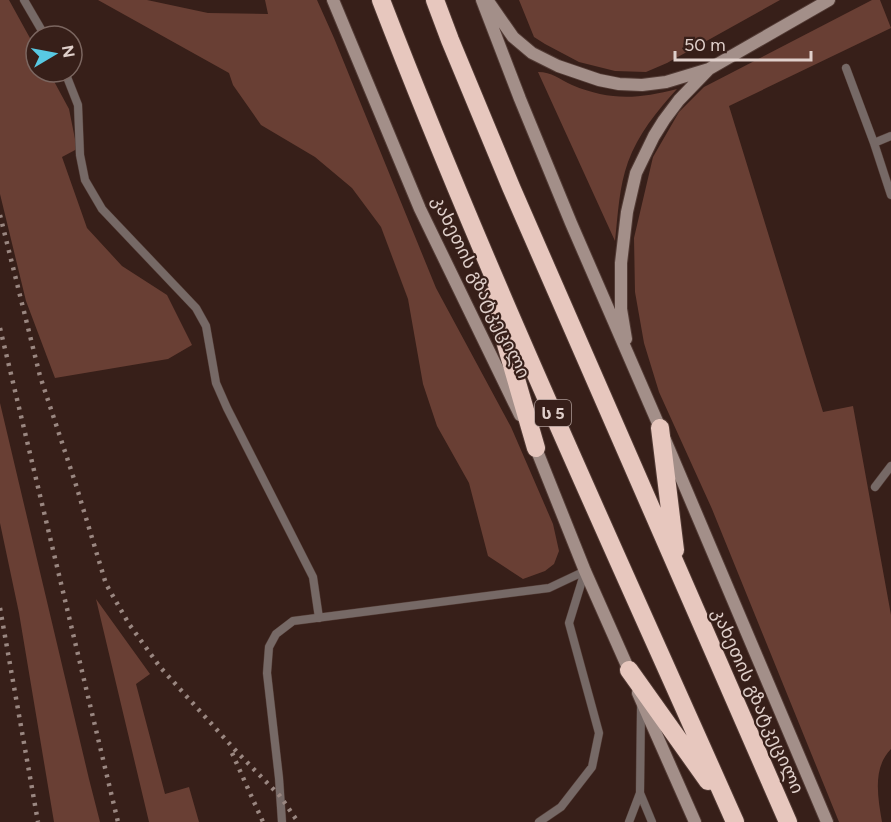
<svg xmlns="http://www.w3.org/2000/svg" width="891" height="822" font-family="Figtree,'Noto Sans Georgian',sans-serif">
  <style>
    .green { fill: #693f34 }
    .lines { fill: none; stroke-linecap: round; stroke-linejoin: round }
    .lane-casing { stroke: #523b35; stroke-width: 9 }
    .secondary-casing { stroke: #523b35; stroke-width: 14 }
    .highway-casing { stroke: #523b35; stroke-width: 20 }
    .lane { stroke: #766966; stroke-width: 8 }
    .secondary { stroke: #a38f89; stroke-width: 12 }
    .highway { stroke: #e7c7be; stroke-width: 18 }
    .rail { stroke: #9a8781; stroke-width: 4.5; stroke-dasharray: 3 6; stroke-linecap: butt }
    .labels { text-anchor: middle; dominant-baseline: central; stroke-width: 4.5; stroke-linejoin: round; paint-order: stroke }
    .shield { fill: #371f19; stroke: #ad9b96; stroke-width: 1.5 }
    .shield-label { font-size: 16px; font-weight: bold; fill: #e0d0cb }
    .street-label { font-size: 18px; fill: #e0d0cb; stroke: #371f19 }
  </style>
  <rect width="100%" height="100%" fill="#371f19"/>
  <path class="green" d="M0,0H9L36,49V72H49L69,109L77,149L62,157L87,228L122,266L167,295L192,345L168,359L55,378L26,301L0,194Z
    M98,0H147L208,13L268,14L265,0H317L334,38L436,288L511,427L553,524L559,551L554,564L545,571L523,579L488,556L469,483L437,426L423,384L408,299L381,227L352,188L315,157L261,125L233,85L229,73Z
    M519,0H780L667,63L646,72L615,71L579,62L545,44L534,37Z
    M872,0H880L891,28L729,106L823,412L853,406L891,615V749C872,768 878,798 882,822H839L712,509L659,392L644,343L635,292L634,238L653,157L679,112L704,87Z
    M538,72C552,72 559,79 572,85C610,101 638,99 677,89C657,111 638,134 628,162C619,187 618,214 615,241Z
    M0,403L89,779L100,822H54L19,613L0,523Z
    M96,599L150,674L136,684L165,794L189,787L199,822H149Z"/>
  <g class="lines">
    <g class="lane-casing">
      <path id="lane" d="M24,0L45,36
        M846,68L874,143L891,195
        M65,72L78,105L80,155L85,180L102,209L196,308L206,326L216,383L227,408L313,577L319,618
        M874,143L891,136
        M875,487L891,466
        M641,708L640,793L652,822
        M282,822L279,778L267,673L269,647L276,634L293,621L549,588L585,571
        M539,822L561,807L592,767L599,733L569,623L585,571
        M629,822L640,793"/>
    </g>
    <g class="secondary-casing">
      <path id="secondary" d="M333,0L420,209L520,415
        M482,0L520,99L571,223L660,428L827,822
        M490,4L513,37L532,53L558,66L599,80L619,84L642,85L666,82L709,69L829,0
        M626,339L621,309V263L627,212L636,173L654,136L664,120L679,100L708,70
        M533,441L585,571L632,677
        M638,693L695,822"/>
    </g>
    <g class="highway-casing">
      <path id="highway" d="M381,0C488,278 614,549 735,822
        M435,0L450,40L511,187L788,822
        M492,296L536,448
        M660,428L675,550
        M629,670L708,781"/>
    </g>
    <use href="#lane" class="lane"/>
    <use href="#secondary" class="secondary"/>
    <use href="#highway" class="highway"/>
    <path class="rail" d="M0,215L40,376L76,485L106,584L129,624L160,667L237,752L280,796L298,822
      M0,328L118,822
      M0,608L38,822
      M232,753L263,822"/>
  </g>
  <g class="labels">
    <rect class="shield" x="535" y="400" width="36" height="26" rx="4.5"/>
    <g class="shield-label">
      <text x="553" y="413">ს 5</text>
    </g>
    <g class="street-label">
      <text transform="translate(481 287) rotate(64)">კახეთის გზატკეცილი</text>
      <text transform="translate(758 701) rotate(66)">კახეთის გზატკეცილი</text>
    </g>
  </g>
  <g transform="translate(54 54) rotate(80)"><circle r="28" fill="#371f19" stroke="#7b6660" stroke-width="1.5"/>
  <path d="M0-4.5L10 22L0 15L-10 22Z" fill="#58c9e3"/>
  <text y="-9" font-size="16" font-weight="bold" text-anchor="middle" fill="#e0d0cb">N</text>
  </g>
  <path d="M675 51v9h136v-9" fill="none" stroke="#e0d0cb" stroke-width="3"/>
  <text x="684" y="51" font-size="18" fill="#e0d0cb" stroke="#371f19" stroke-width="4.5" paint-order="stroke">50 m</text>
</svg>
